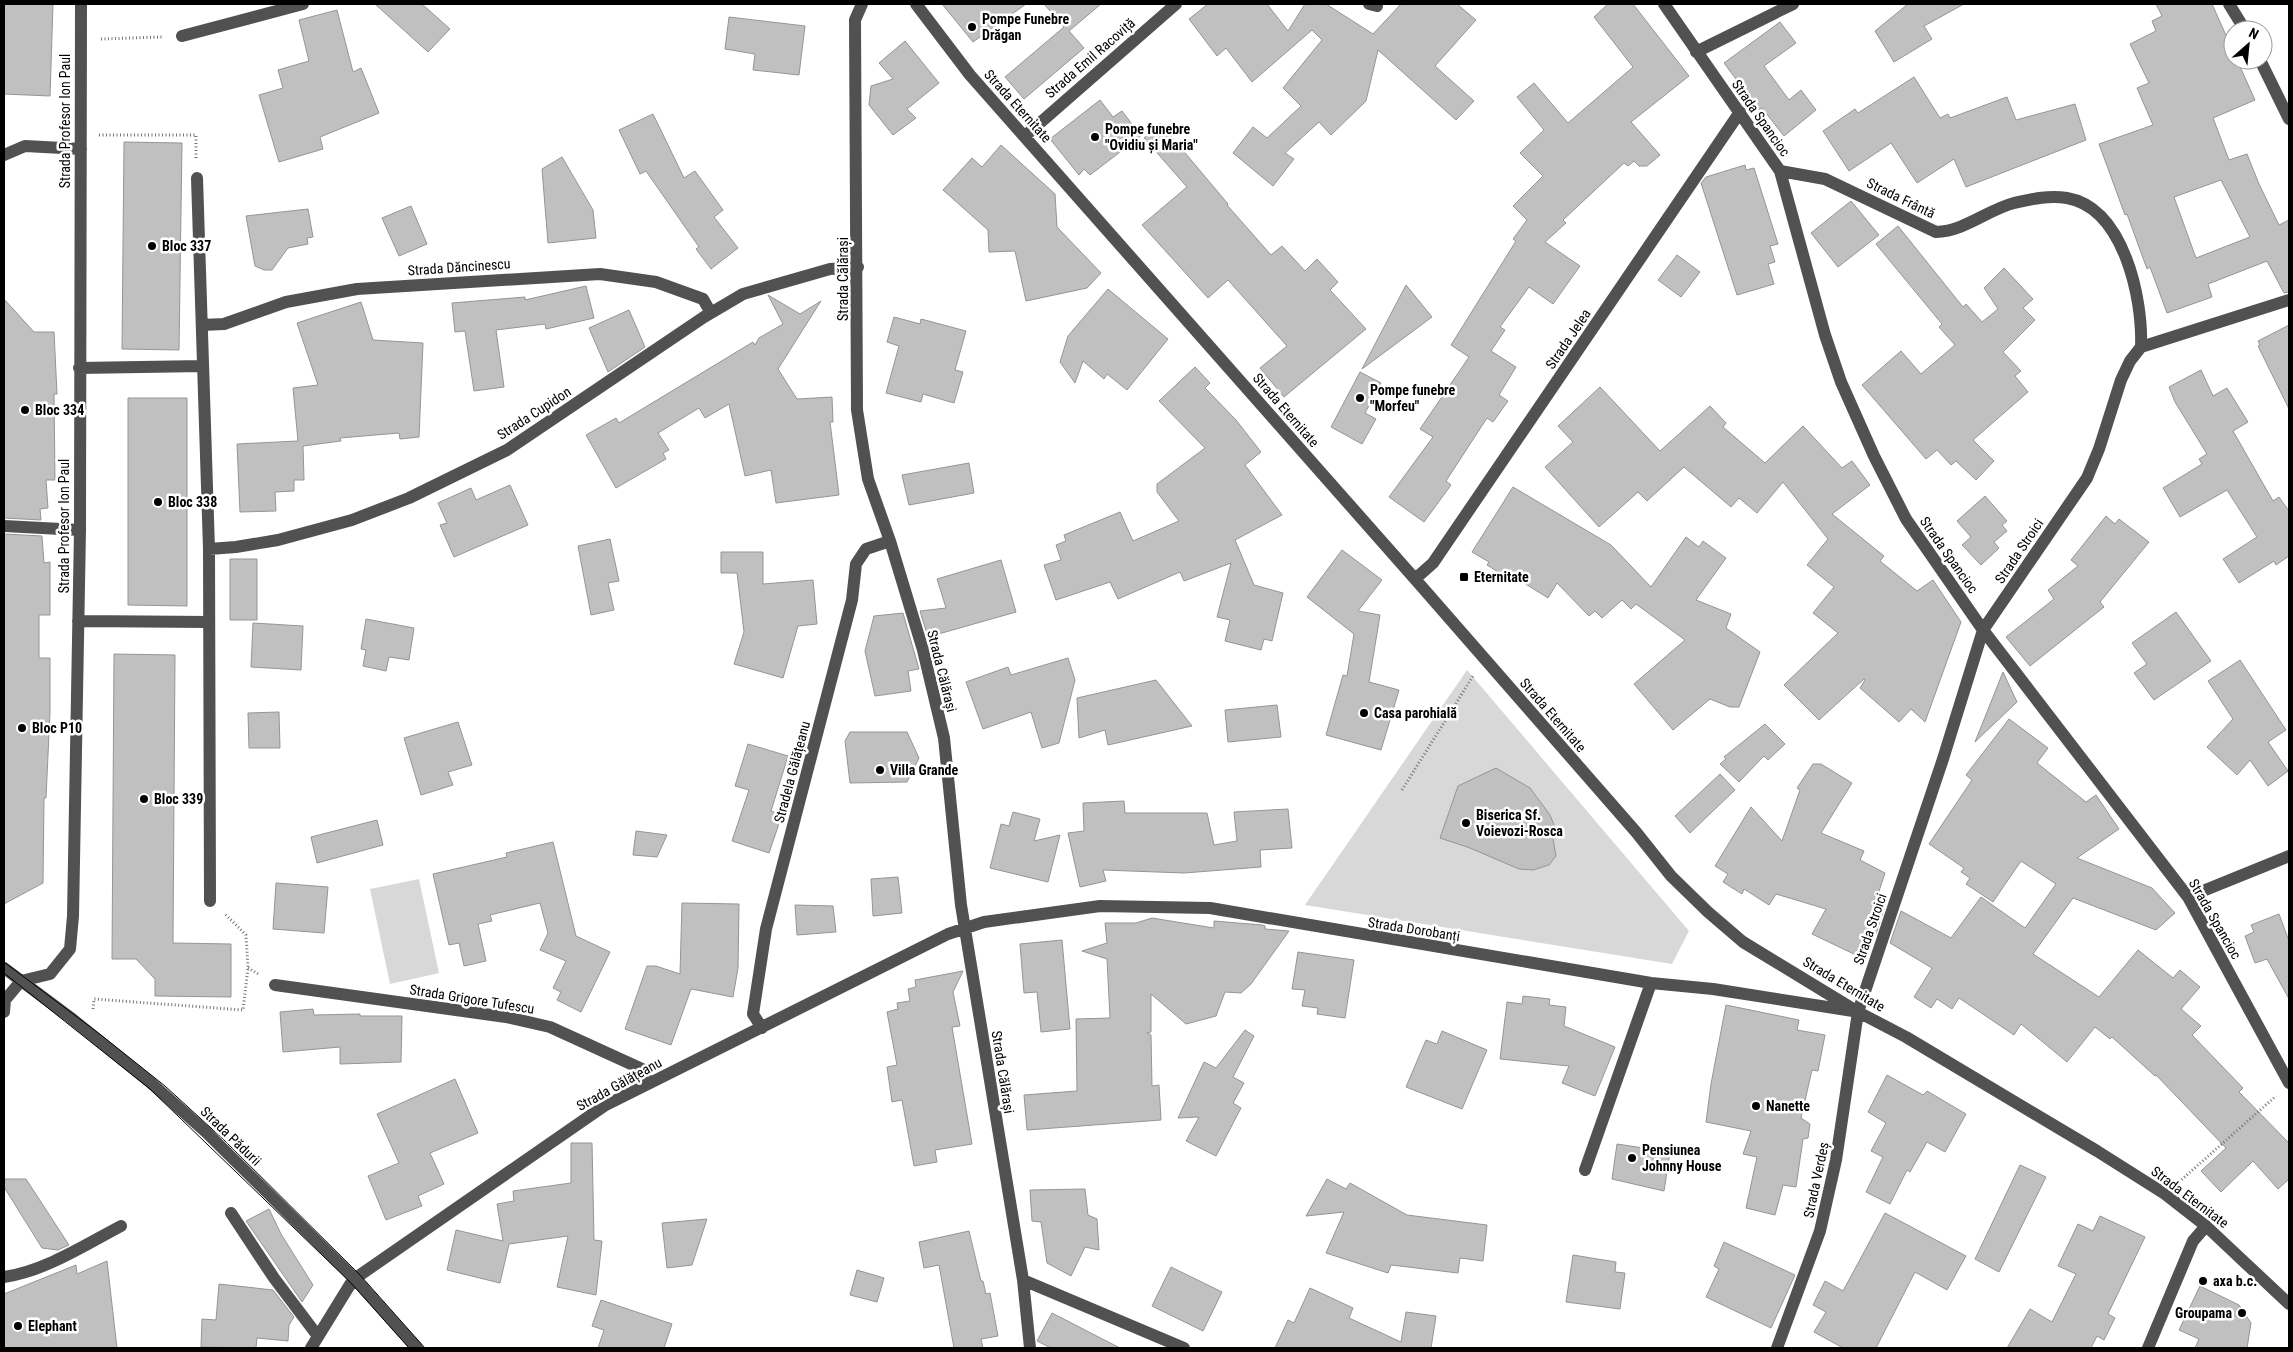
<svg xmlns="http://www.w3.org/2000/svg" width="2293" height="1352" font-family="'Roboto Condensed',sans-serif">
  <style>
    .green { fill: #d8d8d8 }
    .building { fill: #c0c0c0; stroke: #959595; fill-rule: evenodd }
    .lines { fill: none; stroke-linecap: round; stroke-linejoin: round }
    .path { stroke: #737373; stroke-width: 3; stroke-dasharray: 1 2.5; stroke-linecap: butt }
    .minor { stroke: #515151; stroke-width: 12 }
    .tram { stroke: #000; stroke-width: 1 }
    .poi-dot { fill: #000; stroke: #fff; stroke-width: 2 }
    .labels { text-anchor: middle; dominant-baseline: central; stroke-width: 5; stroke-linejoin: round; paint-order: stroke }
    .poi-label { font-size: 14px; font-weight: bold; fill: #000; stroke: #fff; text-anchor: start }
    .street-label { font-size: 14px; fill: #000; stroke: #fff }
  </style>
  <rect width="100%" height="100%" fill="#fff"/>
  <path class="green" d="M1467,670L1689,931L1672,964L1305,905Z
    M419,879L439,973L390,984L370,889Z"/>
  <path class="building" d="M4,4H53L50,96L4,94Z
    M375,4H422L450,29L428,52Z
    M942,4H1026L973,42Z
    M1044,4H1101L1069,31L1084,48L1024,99L1005,77L1064,27Z
    M1208,4H1267L1288,31L1305,4H1326L1373,34L1401,4H1457L1476,20L1435,66L1474,101L1456,120L1378,50L1366,101L1331,135L1319,122L1285,153L1294,159L1273,186L1233,153L1253,127L1267,138L1301,106L1283,88L1322,40L1312,30L1252,82L1226,48L1217,56L1189,19Z
    M1608,4H1633L1689,76L1631,122L1660,155L1647,166H1639L1634,161L1628,166L1624,163L1563,220L1566,223L1545,242L1580,266L1553,304L1529,287L1500,327L1505,330L1491,351L1516,367L1499,395L1508,401L1493,422L1487,418L1446,481L1451,485L1424,522L1389,497L1433,437L1420,429L1469,357L1451,345L1516,241L1513,239L1527,220L1513,206L1543,176L1520,153L1544,130L1517,97L1534,83L1568,123L1633,67L1594,17Z
    M1908,4H1964L1924,26L1932,39L1894,62L1875,31Z
    M2156,4H2212L2233,51V60H2237L2255,100L2213,118L2229,160L2247,154L2259,184L2279,225L2289,220V292L2284,293L2267,261L2208,284L2212,297L2167,313L2150,267L2147,269L2127,214L2125,215L2099,144L2153,125L2137,88L2149,83L2130,44L2156,31L2152,21L2162,16ZM2221,180L2250,237L2196,258L2174,197Z
    M337,10L353,72L361,68L379,113L320,137L323,149L279,162L259,95L283,88L278,70L309,61L299,20Z
    M729,17L805,26L799,75L753,70L755,54L725,49Z
    M1780,22L1796,43L1764,66L1789,100L1801,90L1816,110L1784,136L1762,108L1759,110L1724,63Z
    M905,41L939,83L907,109L916,118L893,135L869,105L871,86L893,79L879,63Z
    M1914,77L1940,118L1948,114L1950,118L2007,97L2016,120L2075,104L2086,140L1966,187L1954,159L1917,183L1891,143L1849,171L1823,131L1855,109L1858,113Z
    M1100,100L1113,117L1122,111L1141,136L1090,175L1084,169L1079,175L1050,139Z
    M653,114L684,178L695,171L723,210L714,217L738,248L711,269L696,249L699,247L646,171L640,174L619,130Z
    M1160,123L1228,204L1227,205L1271,255L1282,246L1305,271L1317,259L1338,282L1330,290L1366,329L1284,397L1260,368L1287,346L1228,280L1208,298L1142,225L1187,187L1144,138Z
    M124,142L182,143L179,350L122,349Z
    M1001,145L1055,194L1057,227L1101,273L1087,288L1026,301L1015,251L989,252L988,230L943,190L972,158L982,167Z
    M562,157L593,210L596,238L548,243L542,169Z
    M1745,165L1746,170L1754,168L1778,244L1770,246L1775,262L1768,264L1774,284L1737,295L1701,183L1706,177Z
    M1851,201L1879,235L1838,267L1811,233Z
    M411,206L427,244L399,256L382,218Z
    M308,209L313,237L307,238L308,244L288,248L272,270H264L255,266L246,216Z
    M1898,226L1963,307L1966,304L1982,322L1998,309L1984,288L2004,268L2033,299L2023,308L2035,320L2003,352L2021,371L2015,376L2028,392L1973,440L1994,461L1976,480L1956,461L1951,465L1937,450L1926,459L1862,385L1901,351L1921,374L1955,345L1939,327L1942,324L1876,244Z
    M1677,255L1700,272L1681,297L1658,280Z
    M1406,285L1432,317L1362,369Z
    M586,286L594,318L546,329L545,324L496,330L504,387L474,391L465,331L455,332L452,303L525,297V300Z
    M1108,289L1168,339L1127,390L1107,374L1104,379L1083,361L1075,383L1060,362L1068,336Z
    M768,295L800,314L821,301L778,369L797,399L832,397L833,422H830L839,495L776,503L771,470L745,476L729,404L705,418L699,408L658,433L669,450L663,453L666,459L616,488L586,435L616,418L619,423L753,342L755,345L759,338L783,324Z
    M4,299L34,332H54L57,394H54L55,480H46L48,508L40,509L41,520L4,518Z
    M361,302L373,340L423,343L419,437L400,439L399,433L340,438L341,441L303,446L304,480H294V491L275,492L276,511L240,512L237,444L298,441L293,388L318,385L297,323Z
    M629,310L645,347L608,372L589,328Z
    M894,317L920,324L921,319L966,331L955,370L963,372L954,403L923,394L921,402L886,393L899,346L887,342Z
    M2289,325V409L2258,346L2260,345L2258,341Z
    M1195,367L1210,383L1205,388L1236,420L1261,452L1245,465L1282,515L1235,540L1254,585L1283,593L1272,641L1264,639L1261,650L1225,641L1230,620L1217,617L1231,563L1184,581L1180,572L1118,599L1110,582L1056,600L1044,565L1061,560L1056,545L1066,541L1064,535L1120,512L1133,541L1179,521L1157,492V484L1205,448L1159,401Z
    M2201,370L2213,396L2227,388L2248,422L2233,431L2273,501L2279,497L2289,511V556L2276,565L2274,561L2239,583L2223,559L2257,537L2227,490L2180,517L2163,488L2202,464L2199,459L2207,454L2175,402L2169,387Z
    M1360,372L1381,383L1365,413L1376,419L1362,444L1331,427Z
    M1600,387L1660,451L1710,406L1726,423L1723,427L1765,463L1803,426L1842,468L1852,461L1870,485L1832,514L1884,556L1880,561L1917,591L1933,580L1961,622L1925,722L1911,709L1899,722L1860,688L1865,680L1864,679L1819,720L1784,685L1838,633L1813,613L1834,587L1807,565L1828,539L1783,482L1757,513L1739,498L1731,507L1684,467L1647,501L1638,492L1599,527L1545,467L1573,442L1558,426Z
    M128,398H187V606L128,605Z
    M969,463L974,493L909,505L902,475Z
    M510,485L528,525L454,557L440,525L447,523L438,503L471,488L476,500Z
    M1513,487L1611,545L1651,587L1686,537L1699,547L1703,541L1726,558L1696,600L1731,614L1726,628L1760,652L1739,707H1730L1710,699L1673,730L1634,684L1685,640L1636,604L1631,609L1622,600L1602,618L1595,611L1589,616L1557,583L1548,598L1516,578L1514,582L1487,565L1489,562L1472,552Z
    M1985,496L2007,521L2002,525L2007,531L1994,542L1999,548L1981,565L1962,545L1971,537L1957,521Z
    M2106,516L2115,524L2119,519L2149,542L2100,602L2104,607L2030,666L2006,637L2054,599L2048,590L2078,566L2071,560Z
    M4,534L42,536L44,563L50,562V615H39V658H50V712L46,798H44L43,883L4,904Z
    M610,539L619,581L608,583L614,610L591,615L578,546Z
    M1342,550L1382,580L1358,611L1380,615L1369,682L1399,690L1381,750L1326,735L1343,675L1347,676L1354,634L1307,597Z
    M721,552H763V584L813,580L817,624L798,626L783,678L734,664L744,632L737,573H721Z
    M230,559H257V620H230Z
    M1001,560L1016,612L928,637L920,611L946,608L937,579Z
    M2176,612L2211,661L2154,700L2134,673L2147,664L2132,643Z
    M903,613L919,669L908,671L911,691L875,696L865,651L874,616Z
    M366,619L414,628L409,660L389,657L386,671L363,666L366,650L361,649Z
    M253,623L303,626L301,670L251,667Z
    M114,654L175,655L173,943L231,944V997L155,996V979L136,959H112Z
    M1068,658L1075,680L1059,743L1042,748L1031,712L983,729L966,682L1008,667L1011,675Z
    M2240,660L2286,730L2268,742L2288,771L2268,786L2250,760L2237,775L2207,747L2233,719L2208,681Z
    M2003,672L2017,702L1975,742Z
    M1156,680L1192,726L1108,745L1105,730L1079,738L1077,698Z
    M1277,705L1281,737L1228,742L1225,710Z
    M279,712L280,748H249L248,713Z
    M2009,719L2048,748L2037,763L2086,802L2096,795L2119,829L2077,858L2152,888L2175,913L2156,930L2073,898L2033,954L2099,997L2138,950L2173,978L2180,970L2200,987L2181,1009L2201,1026L2192,1035L2243,1088L2239,1092L2289,1143V1179L2278,1189L2253,1161L2221,1192L2201,1171L2226,1148L2156,1075L2155,1076L2112,1037L2110,1039L2095,1027L2067,1062L2021,1024L2014,1035L1959,998L1952,1009L1937,999L1931,1008L1914,997L1932,968L1890,943L1901,911L1951,938L1981,897L2025,928L2056,884L2021,861L1993,902L1966,884L1970,878L1961,872L1964,868L1929,844L1972,780L1966,775Z
    M458,722L472,765L448,772L453,785L421,795L404,738Z
    M1765,724L1785,744L1768,760L1764,756L1739,782L1720,764L1726,759L1724,757Z
    M850,732H907L919,758L907,782L850,783L845,741Z
    M748,744L788,756L771,811L782,815L769,853L732,841L749,790L735,786Z
    M1813,764H1821L1852,783L1821,833L1864,851L1860,860L1885,873L1877,897L1886,903L1876,934L1866,929L1858,956L1812,934L1826,909L1776,894L1769,905L1744,889L1742,894L1723,882L1728,874L1715,866L1751,807L1782,841L1800,790L1797,788Z
    M1496,768L1530,788L1550,815L1554,825L1553,839L1556,856L1549,865L1533,870L1519,869L1470,848L1440,838L1458,786Z
    M1720,774L1735,790L1690,833L1675,816Z
    M1124,801L1125,813H1207L1214,845L1237,841L1234,812L1288,809L1292,848L1260,850L1261,867L1184,873L1103,870L1106,881L1080,887L1068,833L1084,831L1083,803Z
    M1013,812L1040,819L1034,841L1060,835L1048,882L990,868L1001,824L1009,826Z
    M377,820L383,845L317,863L311,837Z
    M636,831L667,835L657,857L633,855Z
    M553,842L576,936L610,952L581,1012L557,1000L561,992L553,988L566,961L540,950L548,933L540,903L490,915L492,921L478,924L486,961L464,966L459,943L449,945L433,874L507,857L506,853Z
    M898,877L902,913L873,916L871,879Z
    M276,883L328,887L324,933L273,929Z
    M682,903L739,904L738,968L733,997L691,989L671,1045L625,1029L647,966H656L680,974Z
    M795,905L833,906L836,932L797,935Z
    M2279,914L2289,941V999L2267,959L2255,963L2245,936L2254,932L2251,925Z
    M1152,918L1214,928V921L1262,925L1265,926V929L1289,931L1251,984L1241,993L1225,992L1216,1016L1186,1024L1151,994V1032L1147,1033L1151,1035L1152,1086L1159,1085L1161,1120L1027,1130L1024,1095L1077,1091L1076,1019L1110,1018L1107,959L1082,951L1107,943L1105,923H1136Z
    M1062,940L1070,1029L1041,1032L1037,992L1024,993L1020,944Z
    M1298,952L1354,960L1345,1018L1317,1014L1318,1008L1302,1006L1305,990L1292,989Z
    M963,971L953,992L960,1026L952,1027L972,1144L935,1150L937,1162L914,1166L902,1100L892,1102L887,1067L897,1065L887,1012L898,1009L897,1003L910,1001L908,989L916,987L915,980Z
    M1523,996L1550,999L1549,1005L1566,1007L1564,1026L1615,1047L1595,1096L1562,1083L1569,1066L1500,1059L1507,1002L1522,1004Z
    M1726,1005L1799,1020L1797,1030L1825,1035L1818,1071L1812,1070L1801,1118L1810,1124L1808,1138L1803,1139L1796,1187L1783,1185L1775,1215L1746,1208L1757,1157L1743,1154L1751,1131L1706,1122L1711,1084Z
    M313,1009L314,1015L360,1014V1016H402L401,1062L340,1064V1047L283,1052L280,1012Z
    M1245,1030L1254,1036L1233,1077L1244,1083L1233,1103L1241,1108L1216,1156L1186,1141L1199,1117L1178,1118L1204,1062L1216,1068Z
    M1442,1031L1487,1050L1462,1109L1406,1087L1426,1040L1437,1044Z
    M1887,1075L1923,1095L1927,1091L1966,1114L1945,1152L1927,1142L1910,1172L1907,1170L1890,1204L1866,1192L1883,1157L1871,1151L1886,1123L1868,1112Z
    M455,1079L478,1133L430,1153L444,1184L418,1196L422,1206L386,1220L368,1176L399,1163L377,1114Z
    M571,1143H592L594,1240L602,1241L596,1295L557,1287L568,1236L509,1244L500,1283L447,1270L456,1230L503,1241L497,1204L514,1201L513,1191L571,1183Z
    M1617,1144L1670,1152L1664,1191L1612,1179Z
    M2020,1165L2046,1177L1999,1272L1975,1259Z
    M4,1179H26L69,1245L58,1250L42,1248L4,1187Z
    M1327,1179L1346,1189L1350,1183L1407,1215L1487,1225L1483,1261L1460,1258L1458,1273L1391,1265L1388,1273L1326,1253L1344,1212L1306,1216Z
    M1085,1189L1088,1215L1097,1219L1099,1250L1085,1247L1071,1276L1047,1263L1041,1222L1032,1221L1030,1190Z
    M269,1209L281,1234L313,1285L302,1302L246,1221Z
    M1885,1213L1966,1256L1947,1290L1915,1272L1876,1348H1843L1814,1332L1826,1312L1813,1305L1825,1281L1843,1291Z
    M2100,1216L2145,1237L2108,1314L2115,1318L2104,1340L2097,1336L2091,1348H2007L2030,1309L2052,1322L2076,1274L2058,1266L2078,1224L2093,1231Z
    M707,1219L692,1265L667,1268L662,1223Z
    M969,1231L981,1281H983L986,1294L990,1293L998,1336L981,1339L983,1348H954L939,1265L924,1268L919,1242Z
    M1724,1242L1795,1275L1771,1328L1706,1297L1719,1269L1714,1266Z
    M1573,1255L1616,1262L1615,1272L1625,1273L1620,1309L1566,1302Z
    M107,1261L117,1348H4V1294L76,1265L77,1274Z
    M1171,1267L1222,1292L1203,1331L1152,1306Z
    M857,1270L884,1278L877,1302L850,1295Z
    M219,1284L273,1290L294,1317L289,1325L288,1341L257,1338L256,1348L201,1347L202,1319L216,1320Z
    M2200,1286L2239,1305L2251,1323L2247,1348H2195L2199,1339L2179,1330Z
    M1310,1288L1353,1308L1349,1318L1401,1342L1406,1312L1436,1316L1431,1348H1275L1288,1320L1294,1323Z
    M601,1300L672,1324L664,1348H598L604,1330L592,1326Z
    M1052,1313L1120,1348H1051L1037,1341Z"/>
  <g class="lines">
    <path class="path" d="M101,39L162,37
      M99,135H196V160
      M1402,790L1473,676
      M248,968L260,975
      M93,1009L94,999L243,1010L248,968L246,935L224,913
      M2179,1182L2276,1096"/>
    <path class="minor" d="M862,4L855,20L857,410L868,479L890,541L923,650L944,738L961,905L1023,1280L1030,1348
      M916,4L970,75L1415,579L1636,832L1671,876L1708,912L1743,942L1858,1012L1906,1037L2097,1151L2165,1194L2206,1226L2289,1304
      M1369,4L1377,6
      M1664,4L1780,171L1825,335L1841,382L1874,456L1906,519L1983,630L2188,897L2289,1083
      M2229,4L2245,30
      M182,36L303,4
      M1696,52L1793,4
      M2260,60L2289,119
      M1025,136L1176,4
      M4,155L25,146L81,149
      M1780,171L1825,179L1936,232C1965,231 1987,210 2014,203C2032,199 2049,195 2067,198C2124,208 2143,299 2141,347
      M197,178L209,549L210,901
      M202,325L224,324L286,302L357,289L600,274L656,282L703,299L711,313
      M79,368L203,366
      M4,526L80,530
      M209,549L236,547L278,540L352,520L409,498L507,450L704,317L743,294L830,269L858,267
      M1415,579L1433,563L1740,112
      M78,621L208,622
      M2188,897L2289,856
      M4,968L71,1018L150,1082L206,1132L355,1279L417,1348
      M275,985L506,1017L550,1027L642,1069L648,1083
      M4,1012L5,1000L21,981L50,974L70,949L73,916L80,530L81,4
      M762,1028L753,1014L766,929L852,600L856,564L866,549L890,541
      M1585,1170L1651,983
      M231,1213L274,1278L317,1335
      M4,1277C45,1271 85,1245 121,1226
      M1023,1280L1184,1348
      M311,1348L351,1283L360,1275L604,1106L948,934L984,922L1100,906L1210,908L1651,983L1713,989L1853,1011
      M1777,1348L1820,1231L1836,1160L1858,1012L1943,759L1983,630L2087,478L2099,449L2121,380L2130,361L2141,347L2289,300
      M2148,1348L2193,1241L2206,1226"/>
    <path class="tram" d="M4,962L101,1035L165,1086L223,1139L360,1275L425,1348
      M4,973L150,1089L351,1283L409,1348"/>
  </g>
  <g class="poi-dot">
    <circle cx="972" cy="27" r="5"/>
    <circle cx="1095" cy="137" r="5"/>
    <circle cx="152" cy="246" r="5"/>
    <circle cx="1360" cy="398" r="5"/>
    <circle cx="25" cy="410" r="5"/>
    <circle cx="158" cy="502" r="5"/>
    <rect x="1459" y="572" width="10" height="10" rx="2.5"/>
    <circle cx="1364" cy="713" r="5"/>
    <circle cx="22" cy="728" r="5"/>
    <circle cx="880" cy="770" r="5"/>
    <circle cx="144" cy="799" r="5"/>
    <circle cx="1466" cy="823" r="5"/>
    <circle cx="1756" cy="1106" r="5"/>
    <circle cx="1632" cy="1158" r="5"/>
    <circle cx="2203" cy="1281" r="5"/>
    <circle cx="2242" cy="1313" r="5"/>
    <circle cx="18" cy="1326" r="5"/>
  </g>
  <g class="labels">
    <g class="poi-label">
      <text x="982" y="19">Pompe Funebre<tspan x="982" dy="16">Drăgan</tspan></text>
      <text x="1105" y="129">Pompe funebre<tspan x="1105" dy="16">"Ovidiu și Maria"</tspan></text>
      <text x="162" y="246">Bloc 337</text>
      <text x="1370" y="390">Pompe funebre<tspan x="1370" dy="16">"Morfeu"</tspan></text>
      <text x="35" y="410">Bloc 334</text>
      <text x="168" y="502">Bloc 338</text>
      <text x="1474" y="577">Eternitate</text>
      <text x="1374" y="713">Casa parohială</text>
      <text x="32" y="728">Bloc P10</text>
      <text x="890" y="770">Villa Grande</text>
      <text x="154" y="799">Bloc 339</text>
      <text x="1476" y="815">Biserica Sf.<tspan x="1476" dy="16">Voievozi-Rosca</tspan></text>
      <text x="1766" y="1106">Nanette</text>
      <text x="1642" y="1150">Pensiunea<tspan x="1642" dy="16">Johnny House</tspan></text>
      <text x="2213" y="1281">axa b.c.</text>
      <text x="2232" y="1313" text-anchor="end">Groupama</text>
      <text x="28" y="1326">Elephant</text>
    </g>
    <g class="street-label">
      <text transform="translate(1090 58) rotate(-41)">Strada Emil Racoviță</text>
      <text transform="translate(1018 106) rotate(48)">Strada Eternitate</text>
      <text transform="translate(1761 118) rotate(55)">Strada Spancioc</text>
      <text transform="translate(65 121) rotate(-90)">Strada Profesor Ion Paul</text>
      <text transform="translate(1901 198) rotate(26)">Strada Frântă</text>
      <text transform="translate(459 267) rotate(-4)">Strada Dăncinescu</text>
      <text transform="translate(843 279) rotate(-90)">Strada Călărași</text>
      <text transform="translate(1568 339) rotate(-56)">Strada Jelea</text>
      <text transform="translate(1286 410) rotate(49)">Strada Eternitate</text>
      <text transform="translate(534 413) rotate(-33)">Strada Cupidon</text>
      <text transform="translate(64 526) rotate(-90)">Strada Profesor Ion Paul</text>
      <text transform="translate(2019 551) rotate(-56)">Strada Stroici</text>
      <text transform="translate(1949 555) rotate(55)">Strada Spancioc</text>
      <text transform="translate(942 671) rotate(76)">Strada Călărași</text>
      <text transform="translate(1553 715) rotate(49)">Strada Eternitate</text>
      <text transform="translate(792 772) rotate(-75)">Stradela Gălățeanu</text>
      <text transform="translate(2215 919) rotate(60)">Strada Spancioc</text>
      <text transform="translate(1414 929) rotate(9)">Strada Dorobanți</text>
      <text transform="translate(1870 929) rotate(-71)">Strada Stroici</text>
      <text transform="translate(1844 984) rotate(31)">Strada Eternitate</text>
      <text transform="translate(472 999) rotate(9)">Strada Grigore Tufescu</text>
      <text transform="translate(1003 1072) rotate(81)">Strada Călărași</text>
      <text transform="translate(619 1084) rotate(-29)">Strada Gălățeanu</text>
      <text transform="translate(231 1136) rotate(44)">Strada Pădurii</text>
      <text transform="translate(1816 1180) rotate(-78)">Strada Verdeș</text>
      <text transform="translate(2190 1197) rotate(37)">Strada Eternitate</text>
    </g>
  </g>
  <rect width="2293" height="1352" fill="none" stroke="#000000" stroke-width="10"/>
  <g transform="translate(2248 45) rotate(27)"><circle r="24" fill="#ffffff" stroke="#999999"/>
  <path d="M0-4L9 19L0 12L-9 19Z" fill="#000000"/>
  <text y="-8" font-size="14" font-weight="bold" text-anchor="middle" fill="#000000">N</text>
  </g>
</svg>
